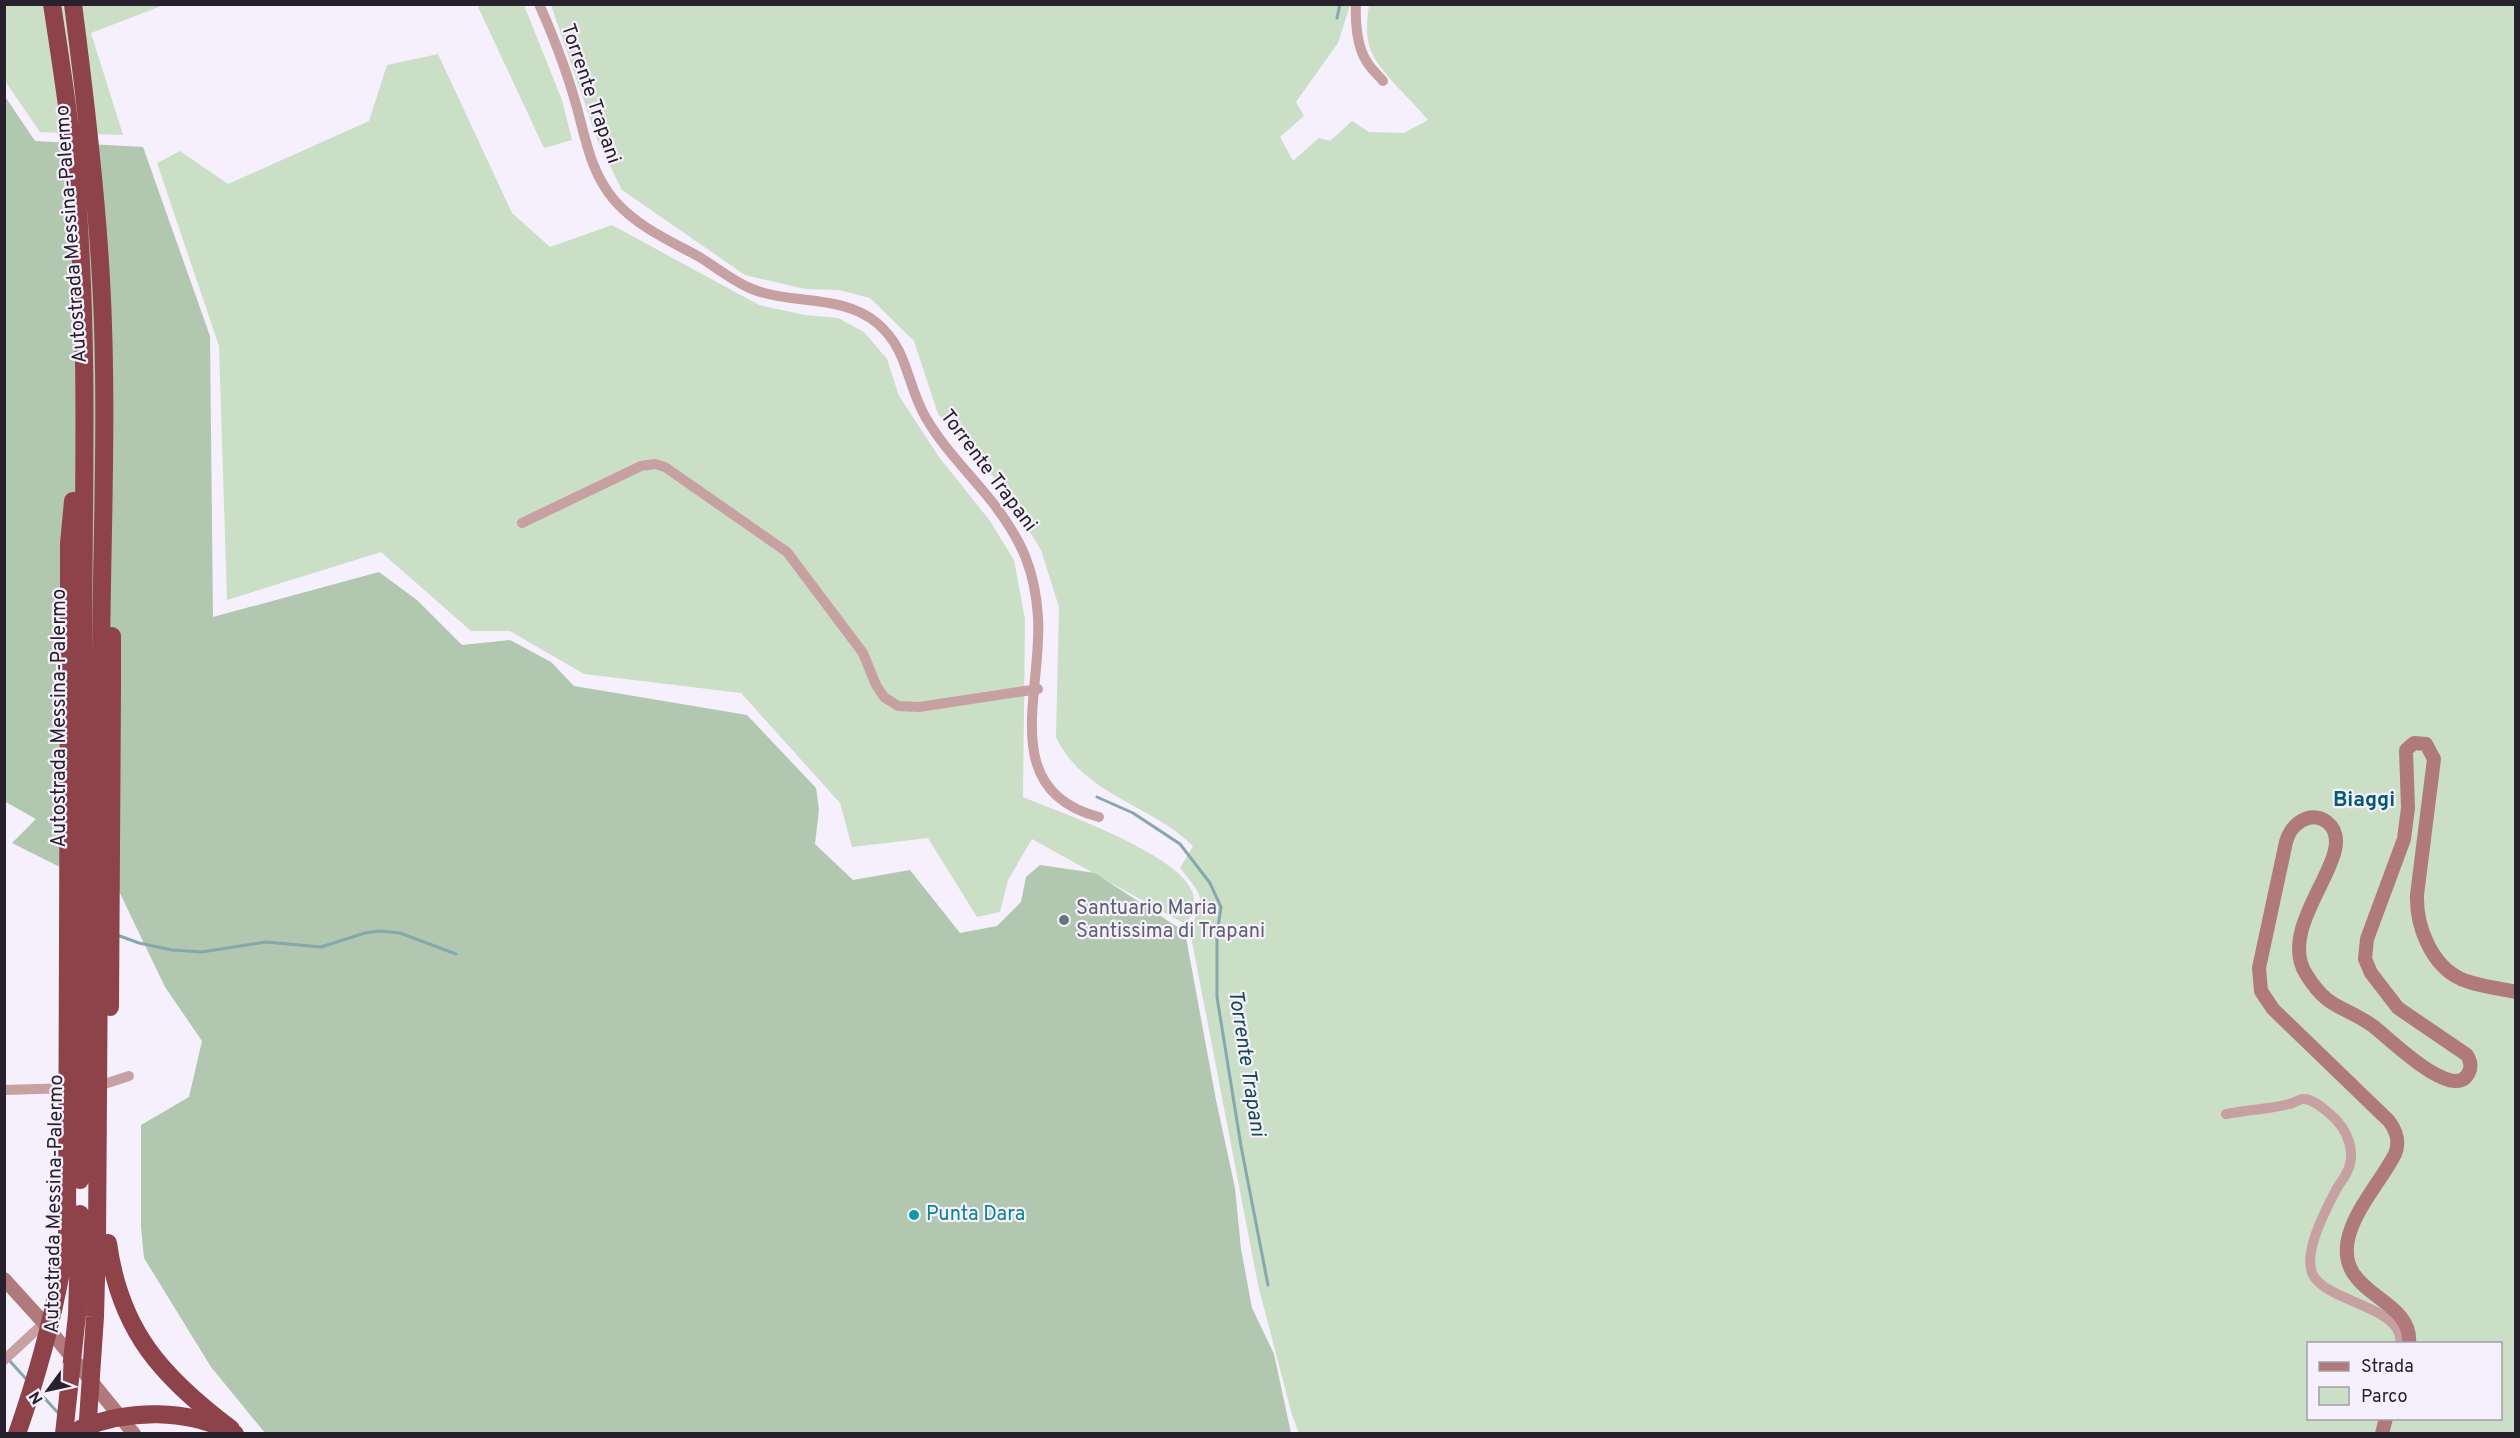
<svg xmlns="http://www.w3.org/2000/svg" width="2520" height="1438" font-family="Overpass,sans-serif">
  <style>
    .green { fill: #cadfc6; fill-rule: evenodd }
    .forest { fill: #b2c7af }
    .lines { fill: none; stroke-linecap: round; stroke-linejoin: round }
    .stream { stroke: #83a8ad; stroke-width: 3 }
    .street { stroke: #c7a1a2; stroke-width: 10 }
    .secondary { stroke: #b0797b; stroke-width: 14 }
    .highway { stroke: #8d4349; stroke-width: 18 }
    .highway-bridge { stroke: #8d4349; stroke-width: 18 }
    .worship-dot { fill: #6b7280; stroke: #f6effc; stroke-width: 2 }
    .culture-dot { fill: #0f9aa8; stroke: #f6effc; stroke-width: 2 }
    .labels { text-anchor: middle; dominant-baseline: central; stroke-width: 4.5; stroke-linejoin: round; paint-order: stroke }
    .street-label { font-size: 20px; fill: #28212d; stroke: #f6effc }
    .worship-label { font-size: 20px; fill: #5b616d; stroke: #f6effc; text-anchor: start }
    .culture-label { font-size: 20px; fill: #0d838f; stroke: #f6effc; text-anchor: start }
    .neighbourhood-label { font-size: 21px; font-weight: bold; fill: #015b71; stroke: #f6effc }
    .water-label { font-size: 21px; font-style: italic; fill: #124a50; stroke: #f6effc }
  </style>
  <rect width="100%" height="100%" fill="#f6effc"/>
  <path class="green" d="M4,5H164L91,33L123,135L40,132L5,81Z
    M481,5H524L562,100L572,140L544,148L478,7Z
    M551,5H1350L1338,43L1296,102L1304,116L1280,137L1293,161L1319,138L1330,141L1352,121L1369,132L1404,133L1428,120C1412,100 1381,74 1371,51C1365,37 1367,19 1369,5H2515V1433H1299L1292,1415L1258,1285L1190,931C1205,895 1204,898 1180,868L1193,846C1186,840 1179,833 1171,828C1130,800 1079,786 1056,737L1059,607L1041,550L1006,493L977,456L938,414L914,341L870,298L839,290L805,289L745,275L622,190L598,142ZM2308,1344H2500V1418H2308Z
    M438,54L512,213L550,247L612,225L759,305L805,315L838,318L864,332L887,359L899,396L939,457L990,521L1014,560L1025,619L1023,797C1059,812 1183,855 1193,894C1196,904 1190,916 1187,925L1032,839L1008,880L1000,912L977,917L928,838L852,847L840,803L741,693L584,674L510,631H471L381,552L227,600L219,346L157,163L180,151L228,184L369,121L387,65Z"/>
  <path class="forest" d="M4,95L35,141L143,147L210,336L213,617L379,572L417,600L462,645L510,640L551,662L574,686L747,715L816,788L819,810L815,844L853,880L910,870L960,933L997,926L1021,902L1026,877L1040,865L1095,873L1185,932L1216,1100L1235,1188L1241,1249L1252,1308L1274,1354L1291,1433H265L211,1367L144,1258L141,1227V1125L189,1097L202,1041L165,987L117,887L58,866L12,843L36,819L4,801Z"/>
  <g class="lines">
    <path class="stream" d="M1337,18L1340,4
      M1097,797L1133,813L1180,844L1210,883L1221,907L1217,934V997L1241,1146L1268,1285
      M117,935L139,943L172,950L202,952L266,942L321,947L365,933L380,931L400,933L456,954
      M9,1360L27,1380
      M38,1391L60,1415"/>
    <path class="street" d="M539,4C556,42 571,83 581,123C588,151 595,178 615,201C637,226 668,240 696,255C715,266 732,281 752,289C792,305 842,294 877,323C909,350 906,384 926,418C944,449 971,475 993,503C1022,541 1035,570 1038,617C1043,691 997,791 1099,817
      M1356,4C1355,21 1357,48 1367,62C1371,69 1378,75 1383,81
      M522,523L641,466L655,464L665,467L787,552L863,653L876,685L884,697L898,706L919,707L1038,689
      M95,1087L129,1076
      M4,1090L73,1088
      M2226,1114C2247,1110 2269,1109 2289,1104C2294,1103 2298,1100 2302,1099C2312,1098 2323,1108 2330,1114C2347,1128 2358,1153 2346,1174C2343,1180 2339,1184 2336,1190C2326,1209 2302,1254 2313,1275C2328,1303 2406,1307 2400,1344
      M4,1360L44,1323"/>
    <path class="secondary" d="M4,1279L44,1323L134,1434
      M2409,1344C2414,1296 2332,1296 2349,1235C2358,1205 2381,1181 2395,1154C2400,1142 2397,1132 2389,1121L2273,1009L2261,991L2259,968L2286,842C2290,825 2310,809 2327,822C2364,851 2274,923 2306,974C2329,1011 2342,1004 2373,1026C2388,1037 2455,1105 2469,1072C2472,1066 2470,1060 2467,1055L2398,1008L2371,973L2365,959L2367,939L2404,839L2408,808L2406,750L2414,743L2426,744L2434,759L2417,895C2416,926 2431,965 2461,979C2477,986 2498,988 2516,992
      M2382,1434L2386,1418"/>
    <path class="highway" d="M52,4C62,69 72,134 77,198C89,351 83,505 83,657
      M73,4C85,96 96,187 101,279C108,404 102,530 101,656
      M69,640V544L73,501
      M112,688V636
      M108,1243C120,1331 162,1377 231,1429"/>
    <path class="highway-bridge" d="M110,1007L112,688
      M80,1180L83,657
      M80,1429C128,1409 188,1408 235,1434
      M17,1434C40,1368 57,1305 67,1236L69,640
      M64,1434L77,1315L80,1214
      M87,1434L95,1317L97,1241L101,656"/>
  </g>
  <circle class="worship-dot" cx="1064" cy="920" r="6"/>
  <circle class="culture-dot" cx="914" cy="1215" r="6"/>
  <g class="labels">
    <g class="street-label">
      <text transform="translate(590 94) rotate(71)">Torrente Trapani</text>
      <text transform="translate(72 234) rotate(-94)">Autostrada Messina-Palermo</text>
      <text transform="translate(988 471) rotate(53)">Torrente Trapani</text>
      <text transform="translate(60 718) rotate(-90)">Autostrada Messina-Palermo</text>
      <text transform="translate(55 1204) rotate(-89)">Autostrada Messina-Palermo</text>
    </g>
    <g class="worship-label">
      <text x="1076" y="909">Santuario Maria<tspan x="1076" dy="23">Santissima di Trapani</tspan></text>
    </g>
    <g class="culture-label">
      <text x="926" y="1215">Punta Dara</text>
    </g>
    <g class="neighbourhood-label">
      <text x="2364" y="800">Biaggi</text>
    </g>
    <g class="water-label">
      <text transform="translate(1246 1063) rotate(81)">Torrente Trapani</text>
    </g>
  </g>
  <rect width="2520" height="1438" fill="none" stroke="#28212d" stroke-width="12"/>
  <rect x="2307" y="1342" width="195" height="78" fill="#f6effc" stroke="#a49da9" stroke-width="1.5"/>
  <rect x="2319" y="1362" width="30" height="9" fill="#b0797b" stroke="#a49da9" stroke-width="1.5"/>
  <text x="2361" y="1372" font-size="18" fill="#28212d">Strada</text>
  <rect x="2319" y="1387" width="30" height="18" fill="#cadfc6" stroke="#a49da9" stroke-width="1.5"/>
  <text x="2361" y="1402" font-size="18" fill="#28212d">Parco</text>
  <g transform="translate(48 1390) rotate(237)" stroke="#f6effc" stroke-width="4.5" paint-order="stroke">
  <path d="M0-4.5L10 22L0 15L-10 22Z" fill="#28212d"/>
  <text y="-9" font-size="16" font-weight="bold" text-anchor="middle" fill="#28212d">N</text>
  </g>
</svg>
